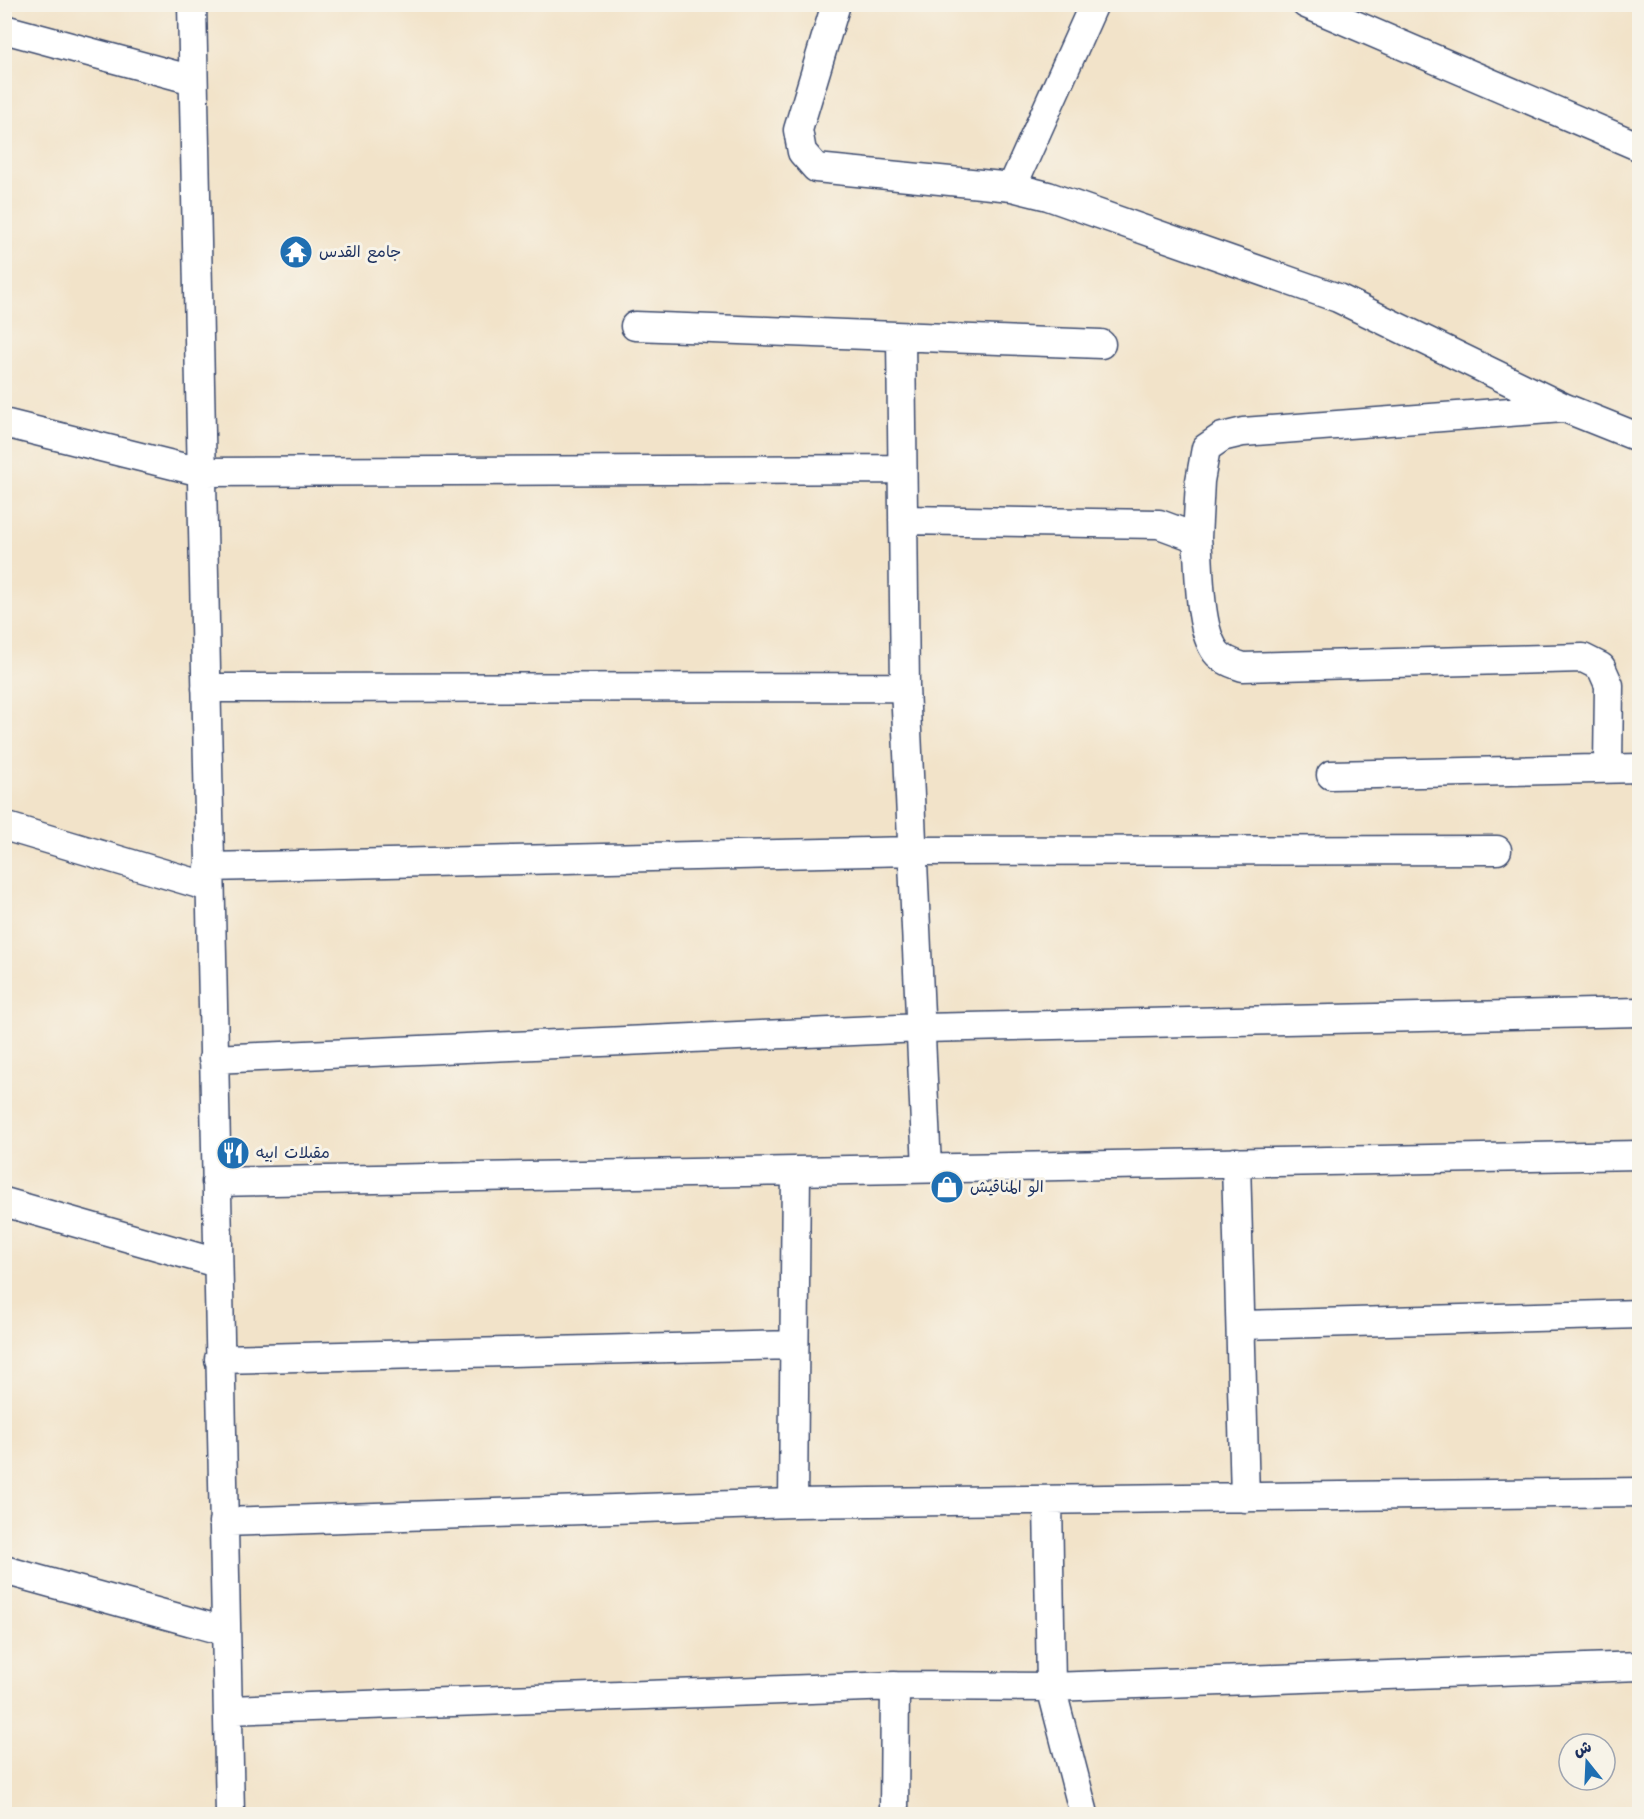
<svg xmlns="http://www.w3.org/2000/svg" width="1644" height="1819" font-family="Kalam,'Playpen Sans Arabic',sans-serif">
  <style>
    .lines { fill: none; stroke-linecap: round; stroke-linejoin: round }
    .street-casing { stroke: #3b4a6e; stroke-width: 31 }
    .street { stroke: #fff; stroke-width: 28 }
    .labels { text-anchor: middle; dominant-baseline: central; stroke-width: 6; stroke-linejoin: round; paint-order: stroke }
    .poi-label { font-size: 16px; fill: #1b2f5e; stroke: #f7f3e8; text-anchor: start }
  </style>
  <rect width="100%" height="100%" fill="#f7f3e8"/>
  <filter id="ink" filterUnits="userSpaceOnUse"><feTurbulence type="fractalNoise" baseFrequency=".0167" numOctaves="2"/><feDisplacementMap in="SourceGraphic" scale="12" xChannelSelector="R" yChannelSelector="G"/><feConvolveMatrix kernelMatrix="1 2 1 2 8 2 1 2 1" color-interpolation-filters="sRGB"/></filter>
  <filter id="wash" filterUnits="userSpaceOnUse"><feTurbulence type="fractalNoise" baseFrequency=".008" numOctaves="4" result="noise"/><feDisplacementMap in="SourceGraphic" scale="24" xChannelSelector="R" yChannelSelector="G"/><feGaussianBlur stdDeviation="1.35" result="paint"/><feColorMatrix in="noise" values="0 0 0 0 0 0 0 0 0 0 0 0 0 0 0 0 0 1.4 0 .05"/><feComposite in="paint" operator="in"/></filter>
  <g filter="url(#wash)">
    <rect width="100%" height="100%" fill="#f2e3c9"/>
  </g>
  <g filter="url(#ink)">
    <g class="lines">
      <g class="street-casing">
        <path id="street" d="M192,4L230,1814
          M836,4L798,130L802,152L816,168L1012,187L1048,196L1338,298L1565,408L1640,438
          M1306,4L1640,147
          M4,29L193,80
          M1012,187L1094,4
          M635,326L1101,344
          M901,337L905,687L927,1168
          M4,423L201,472L902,469
          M903,520L1159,524L1197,538C1200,568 1198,628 1216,652C1222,660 1234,664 1243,667L1583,658L1601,667L1609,685L1608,767
          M1197,538L1200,481L1206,448L1222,437L1243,432L1563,408
          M206,688L905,687
          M1331,775L1640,768
          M4,826L209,887
          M209,867L914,851L1497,850
          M213,1059L922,1028L1640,1012
          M1236,1162L1245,1498
          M216,1182L1640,1155
          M4,1202L217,1263
          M1242,1325L1640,1314
          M219,1359L794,1345
          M1048,1500L1051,1687L1084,1814
          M793,1503L796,1171
          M223,1522L793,1503L1640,1492
          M4,1570L225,1631
          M229,1710L895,1686L1051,1687L1640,1666
          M894,1814L895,1686"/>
      </g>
      <use href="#street" class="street"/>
    </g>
  </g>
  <defs>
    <g id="temple-disc" transform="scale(1.725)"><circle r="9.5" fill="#1f6fb2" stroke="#f7f3e8"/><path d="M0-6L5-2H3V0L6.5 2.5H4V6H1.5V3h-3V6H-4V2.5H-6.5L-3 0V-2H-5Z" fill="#fff"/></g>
    <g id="restaurant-disc" transform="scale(1.725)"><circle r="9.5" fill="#1f6fb2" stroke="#f7f3e8"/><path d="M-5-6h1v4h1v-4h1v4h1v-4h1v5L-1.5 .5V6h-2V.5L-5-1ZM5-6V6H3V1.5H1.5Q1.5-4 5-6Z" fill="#fff"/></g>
    <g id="shop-disc" transform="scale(1.725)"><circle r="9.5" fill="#1f6fb2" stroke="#f7f3e8"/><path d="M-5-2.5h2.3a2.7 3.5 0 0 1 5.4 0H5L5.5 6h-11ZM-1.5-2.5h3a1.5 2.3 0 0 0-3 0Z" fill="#fff"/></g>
  </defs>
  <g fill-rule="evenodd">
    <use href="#temple-disc" x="296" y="252"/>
    <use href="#restaurant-disc" x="233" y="1153"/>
    <use href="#shop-disc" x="947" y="1187"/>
  </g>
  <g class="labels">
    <g class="poi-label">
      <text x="319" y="252">جامع القدس</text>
      <text x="256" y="1153">مقبلات ابيه</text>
      <text x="970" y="1187">الو المناقيش</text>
    </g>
  </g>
  <rect width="1644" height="1819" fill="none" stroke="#f7f3e8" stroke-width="24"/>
  <g transform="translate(1587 1762) rotate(342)"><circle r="28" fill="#f7f3e8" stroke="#9fa5b1" stroke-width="1.5"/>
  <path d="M0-4.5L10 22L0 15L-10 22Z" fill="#1f6fb2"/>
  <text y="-9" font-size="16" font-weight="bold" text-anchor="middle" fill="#1b2f5e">ش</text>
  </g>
</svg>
